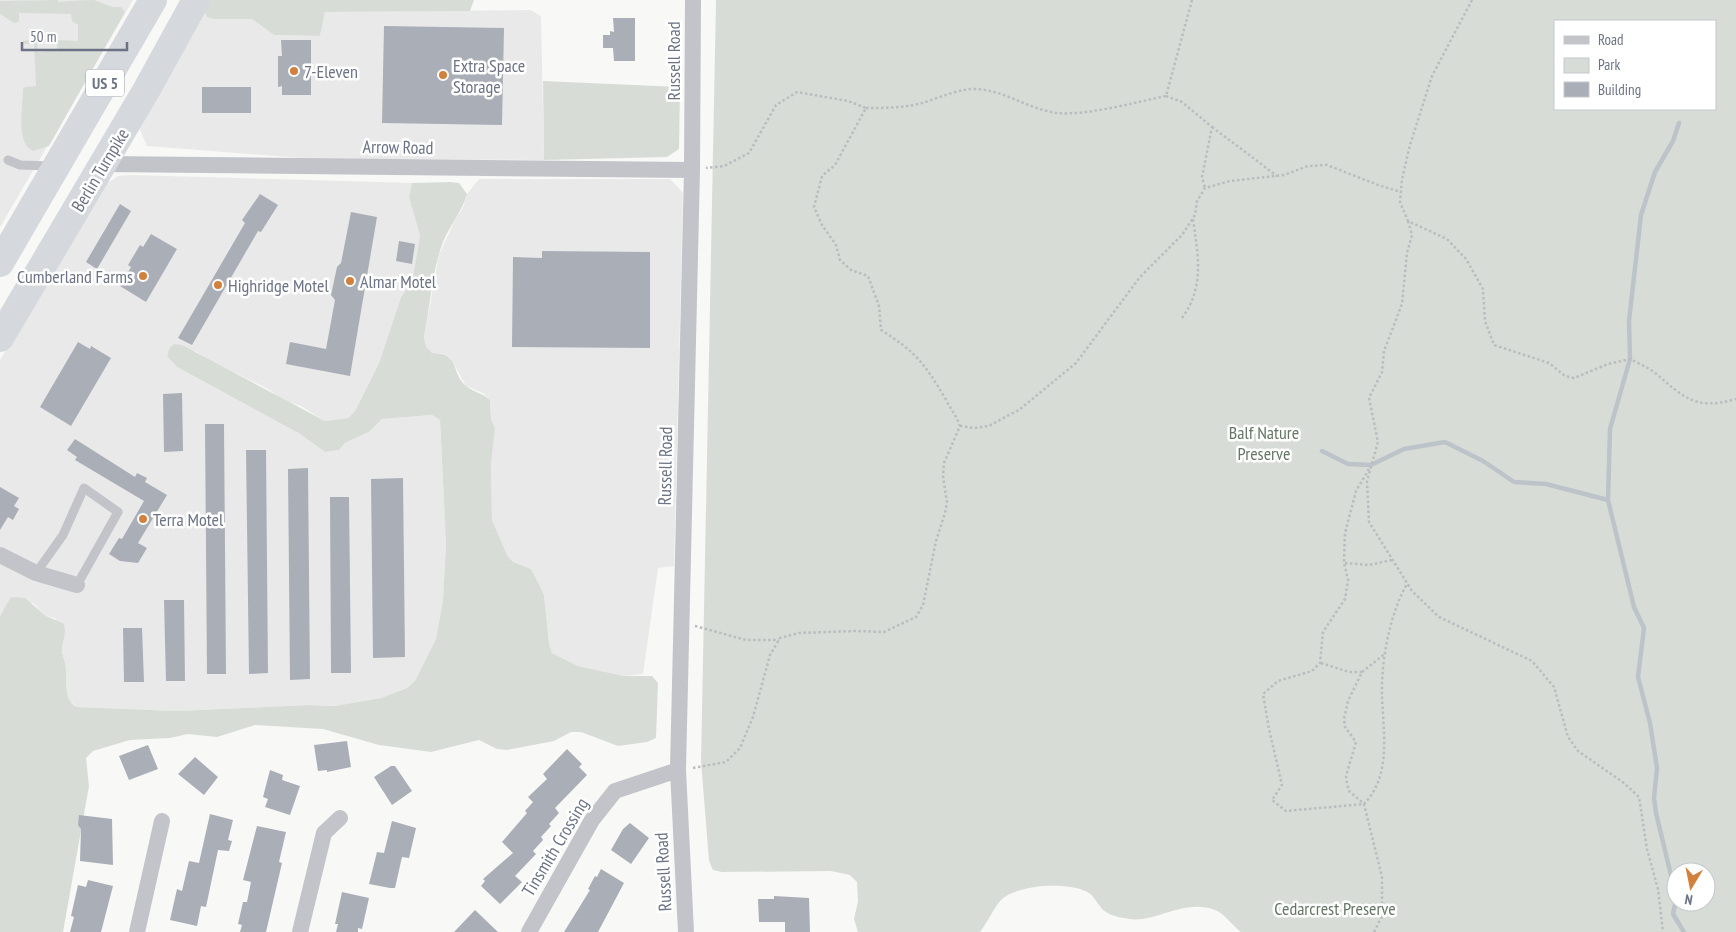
<svg xmlns="http://www.w3.org/2000/svg" width="1736" height="932" font-family="'PT Sans Narrow',sans-serif">
  <style>
    .built { fill: #e9e9ea }
    .green { fill: #d7ddd6; fill-rule: evenodd }
    .lines { fill: none; stroke-linecap: round; stroke-linejoin: round }
    .stream { stroke: #bcc3c9; stroke-width: 4.5 }
    .building { fill: #aaaeb6 }
    .path { stroke: #babcbf; stroke-width: 2.5; stroke-dasharray: 2.5 2.5; stroke-linecap: butt }
    .service { stroke: #c2c4c9; stroke-width: 9 }
    .minor { stroke: #c2c4c9; stroke-width: 16 }
    .trunk { stroke: #d5d8dc; stroke-width: 28 }
    .poi-dot { fill: #d1803e; stroke: #fff; stroke-width: 2 }
    .labels { text-anchor: middle; dominant-baseline: central; stroke-width: 5; stroke-linejoin: round; paint-order: stroke }
    .shield { fill: #fff; stroke: #979da9; stroke-width: 1 }
    .shield-label { font-size: 16px; font-weight: bold; fill: #6b7384 }
    .street-label { font-size: 18px; fill: #6b7384; stroke: #fff }
    .poi-label { font-size: 18px; fill: #6b7384; stroke: #fff; text-anchor: start }
    .park-label { font-size: 18px; fill: #657765; stroke: #fff }
  </style>
  <rect width="100%" height="100%" fill="#f8f8f6"/>
  <path class="built" d="M0,0H133L0,227Z
    M204,10L215,19H252L274,35L320,36L325,12L530,10L541,16L544,160L315,159L147,146L140,130L143,121Z
    M131,175L412,183L409,197L420,236L412,283L401,297L379,363L355,411L348,418L325,421L301,406L283,400L268,389L207,359L195,351L177,367L300,434L325,452L339,450L345,443L369,432L382,419L432,415L440,420L446,544L443,600L436,639L415,681L407,688L381,698L335,706L309,705L176,711L77,707L70,701L67,692L66,669L62,650L65,632L55,618L46,616L33,603L1,614L0,616V360L106,184L118,176Z
    M479,179H670L683,193L674,566L658,568L643,674L624,676L578,666L552,653L549,644L544,595L540,586L531,569L513,562L507,555L492,520L491,465L495,428L491,419L490,400L483,393L466,386L450,357L441,353H432L426,346L424,337L439,255L455,220L463,208L467,194Z"/>
  <path class="green" d="M58,0V2C69,1 82,0 94,0C104,3 109,8 121,7L125,12L49,146L33,151C15,143 23,107 23,89L25,87L36,86L34,44H23V41L37,39L38,52L57,50V40L78,41V25L72,21L71,14L19,13V22L14,23L0,14V1Z
    M210,0H474L470,11L325,12L320,36L274,35L252,19H215L207,17L204,10Z
    M716,0H1736V932H1241C1233,926 1224,913 1215,910C1184,898 1156,923 1129,919C1123,918 1112,916 1106,912C1099,908 1096,898 1089,893C1070,881 1017,884 1001,900C993,909 988,922 980,932H858L854,919L858,901L857,882L850,875L831,871L722,872L713,870L709,861L701,761ZM1555,21H1715V109H1555ZM1676,872H1706V902H1676Z
    M543,81L680,87L679,149L667,157L544,160Z
    M450,182L459,183L467,194C462,212 450,225 443,242C432,271 430,306 424,337L426,346L432,353C461,353 450,372 466,386C473,392 483,393 490,400L491,419L495,428L491,465L492,520L507,555L513,562L531,569L540,586L544,595L549,644L552,653L578,666L624,676H652L658,683L656,738L647,742L618,746L581,732H571L554,741L507,750L497,749L479,740L431,752L379,745L323,729L255,725L217,737L188,734L170,738L130,740L93,751L86,758L89,786L63,932H0V616L11,597L25,598L46,616L63,623C68,632 62,641 62,651C63,657 66,664 66,671C67,683 64,701 77,707L176,711L309,705L335,706L381,698L407,688L415,681L436,639L443,600L446,544L440,420L432,415L382,419L369,432L345,443L339,450L325,452L300,434L177,367L167,356L170,347L174,344L182,345L325,421L348,418L355,411L379,363L401,297L412,282L420,236L409,197L412,183Z"/>
  <g class="lines">
    <path class="stream" d="M1322,451L1348,464L1371,465L1404,449L1445,442L1483,461L1514,482L1546,484L1608,500
      M1676,896L1656,813L1654,798L1657,768L1650,723L1638,677L1644,628L1634,607L1608,500L1610,429L1630,359L1629,321L1641,215L1655,172L1673,141L1679,123
      M1676,900L1673,914L1684,932"/>
  </g>
  <path class="building" d="M613,18H635V61H614L613,48H603V35H610V31L614,32Z
    M384,26L504,28L502,125L382,123Z
    M281,40H311V95H282V86L278,87V56H282Z
    M202,87H251V113H202Z
    M260,194L278,205L261,232L258,231L192,345L178,338L245,223L242,220Z
    M120,204L131,211L97,269L86,262Z
    M351,212L377,217L350,376L286,364L290,342L326,349L335,300L331,295L337,267L341,263Z
    M151,234L177,249L146,302L120,286L131,267L128,265L140,245L143,247Z
    M399,241L415,244L412,264L396,261Z
    M542,251L650,252V348L512,347L513,257L542,258Z
    M78,342L90,349L91,346L111,358L71,426L40,407Z
    M182,393L183,451L164,452L163,394Z
    M205,424H224L226,674H207Z
    M75,439L135,477L137,473L147,478L145,482L167,495L138,543L147,548L138,563L120,561L109,554L119,538L122,539L144,501L75,460L77,457L67,450Z
    M246,450H266L268,673L249,674Z
    M308,468L310,679L290,680L288,469Z
    M403,478L405,657L373,658L371,479Z
    M0,487L19,498L14,506L19,509L13,520L8,517L0,530Z
    M330,497H349L351,673H331Z
    M164,600H184L185,681H166Z
    M123,628H142L144,682H124Z
    M347,741L351,767L327,772V770L318,771L314,745Z
    M148,745L158,769L129,780L119,756Z
    M567,749L582,764L579,767L587,775L555,808L559,813L549,824L551,826L541,837L543,840L533,851L536,854L515,876L522,882L500,904L481,886L485,881L483,879L513,853L502,842L527,813L525,811L533,802L528,797L547,779L543,774Z
    M195,757L218,777L204,795L178,774Z
    M391,766H395L412,791L392,805L374,777Z
    M270,770L283,775L282,780L300,786L290,815L265,807L268,799L263,797Z
    M210,814L233,820L228,840L232,841L229,851L218,850L206,907L201,906L197,926L170,920L177,889L182,891L189,861L199,863Z
    M79,815L112,819L113,865L80,861L81,829L78,825Z
    M392,821L416,828L409,858L402,857L395,888H390L369,884L377,852L384,853Z
    M630,823L649,838L631,864L611,850L623,829Z
    M257,826L286,832L279,862L282,863L266,932H240L242,925L238,924L243,902H247L251,882L243,880Z
    M601,869L624,883L598,932H564L590,890L588,889L595,876L597,877Z
    M88,880L113,886L101,932H70L74,917L71,916L78,885L86,887Z
    M342,892L369,898L362,929L358,928V932H336L338,924H335Z
    M774,896L809,898L810,932H785V922H759L758,899H774Z
    M475,910L498,932H454Z"/>
  <g class="lines">
    <path class="path" d="M1472,0L1432,76L1410,145L1402,179L1400,202L1408,221L1447,239L1466,259L1483,289L1485,321L1494,345L1549,363L1565,376L1574,378L1608,364L1630,359C1638,363 1647,367 1654,372C1684,397 1694,411 1736,399
      M1166,96L1182,102L1212,127L1202,177L1205,188
      M866,108C885,108 904,108 922,103C939,98 960,88 977,89C1006,91 1028,109 1057,113C1085,116 1137,102 1166,96L1192,0
      M1212,127L1277,176
      M1408,221L1412,235L1407,253L1402,304L1384,351L1382,372L1369,398L1378,442L1367,481L1369,522L1412,591L1439,617L1532,661L1554,687L1568,737L1578,751L1624,783L1639,797L1647,849L1658,889L1663,932
      M1182,318C1205,286 1198,256 1193,219
      M960,426L974,428L989,426L1007,416L1019,410L1076,363L1140,277L1182,235L1195,215L1197,201L1205,188L1230,181L1284,175L1308,166L1327,165L1378,185L1401,192
      M1369,469L1356,491L1345,533L1344,563L1348,580L1345,599L1323,632L1320,663L1312,671L1278,681L1263,694L1269,729L1282,785L1272,800L1286,811L1364,804C1392,775 1383,732 1382,695C1381,661 1390,613 1407,584
      M1345,563L1369,565L1392,560
      M695,626L746,640H779
      M1321,663L1349,672H1362
      M693,768L726,762L740,748L753,717L770,655L780,638L799,633L855,631L884,632L916,617L923,605L936,541L945,513L947,502L943,477L944,463L960,426C956,415 950,408 945,398C924,363 916,352 881,330L879,306L868,276L851,270L840,260L836,245L822,225L814,207L822,176L835,165L866,108L848,101L797,92L776,105L749,153L724,166L706,168
      M1374,932L1382,916V877L1364,804L1349,791L1347,784L1346,776L1356,742L1345,727L1344,719L1348,701L1362,672L1386,653"/>
    <path class="service" d="M8,160L20,165L52,166
      M36,573L63,535L84,488L118,512L77,585"/>
    <path class="minor" d="M103,164L692,170
      M0,555L36,573L77,585
      M137,932L162,821
      M300,932L324,833L340,818
      M529,932L592,820L615,791L678,770
      M686,932L678,770L692,170L693,0"/>
    <path class="trunk" d="M0,263L153,0
      M0,338L147,89L196,0"/>
  </g>
  <g class="poi-dot">
    <circle cx="294" cy="71" r="5"/>
    <circle cx="443" cy="75" r="5"/>
    <circle cx="143" cy="276" r="5"/>
    <circle cx="350" cy="281" r="5"/>
    <circle cx="218" cy="285" r="5"/>
    <circle cx="143" cy="519" r="5"/>
  </g>
  <g class="labels">
    <rect class="shield" x="86" y="69.5" width="38" height="27" rx="4"/>
    <g class="shield-label">
      <text x="105" y="83">US 5</text>
    </g>
    <g class="street-label">
      <text transform="translate(673 61) rotate(-90)">Russell Road</text>
      <text transform="translate(398 147) rotate(1)">Arrow Road</text>
      <text transform="translate(100 170) rotate(-59)">Berlin Turnpike</text>
      <text transform="translate(665 466) rotate(-89)">Russell Road</text>
      <text transform="translate(555 847) rotate(-59)">Tinsmith Crossing</text>
      <text transform="translate(663 872) rotate(-93)">Russell Road</text>
    </g>
    <g class="poi-label">
      <text x="453" y="65">Extra Space<tspan x="453" dy="21">Storage</tspan></text>
      <text x="304" y="71">7-Eleven</text>
      <text x="133" y="276" text-anchor="end">Cumberland Farms</text>
      <text x="360" y="281">Almar Motel</text>
      <text x="228" y="285">Highridge Motel</text>
      <text x="153" y="519">Terra Motel</text>
    </g>
    <g class="park-label">
      <text x="1264" y="432">Balf Nature<tspan x="1264" dy="21">Preserve</tspan></text>
      <text x="1335" y="908">Cedarcrest Preserve</text>
    </g>
  </g>
  <rect x="1554" y="20" width="162" height="90" fill="#ffffff" stroke="#c4c7ce"/>
  <rect x="1564" y="36" width="25" height="8" fill="#c2c4c9" stroke="#c4c7ce"/>
  <text x="1598" y="45" font-size="15" fill="#6b7384">Road</text>
  <rect x="1564" y="58" width="25" height="15" fill="#d7ddd6" stroke="#c4c7ce"/>
  <text x="1598" y="70" font-size="15" fill="#6b7384">Park</text>
  <rect x="1564" y="82" width="25" height="15" fill="#aaaeb6" stroke="#c4c7ce"/>
  <text x="1598" y="95" font-size="15" fill="#6b7384">Building</text>
  <g transform="translate(1691 887) rotate(190)"><circle r="24" fill="#ffffff" stroke="#c4c7ce"/>
  <path d="M0-4L9 19L0 12L-9 19Z" fill="#d1803e"/>
  <text y="-8" font-size="14" font-weight="bold" text-anchor="middle" fill="#6b7384">N</text>
  </g>
  <path d="M22 42v8h105v-8" fill="none" stroke="#6b7384" stroke-width="2.5"/>
  <text x="30" y="42" font-size="15" fill="#6b7384" stroke="#ffffff" stroke-width="4" paint-order="stroke">50 m</text>
</svg>
